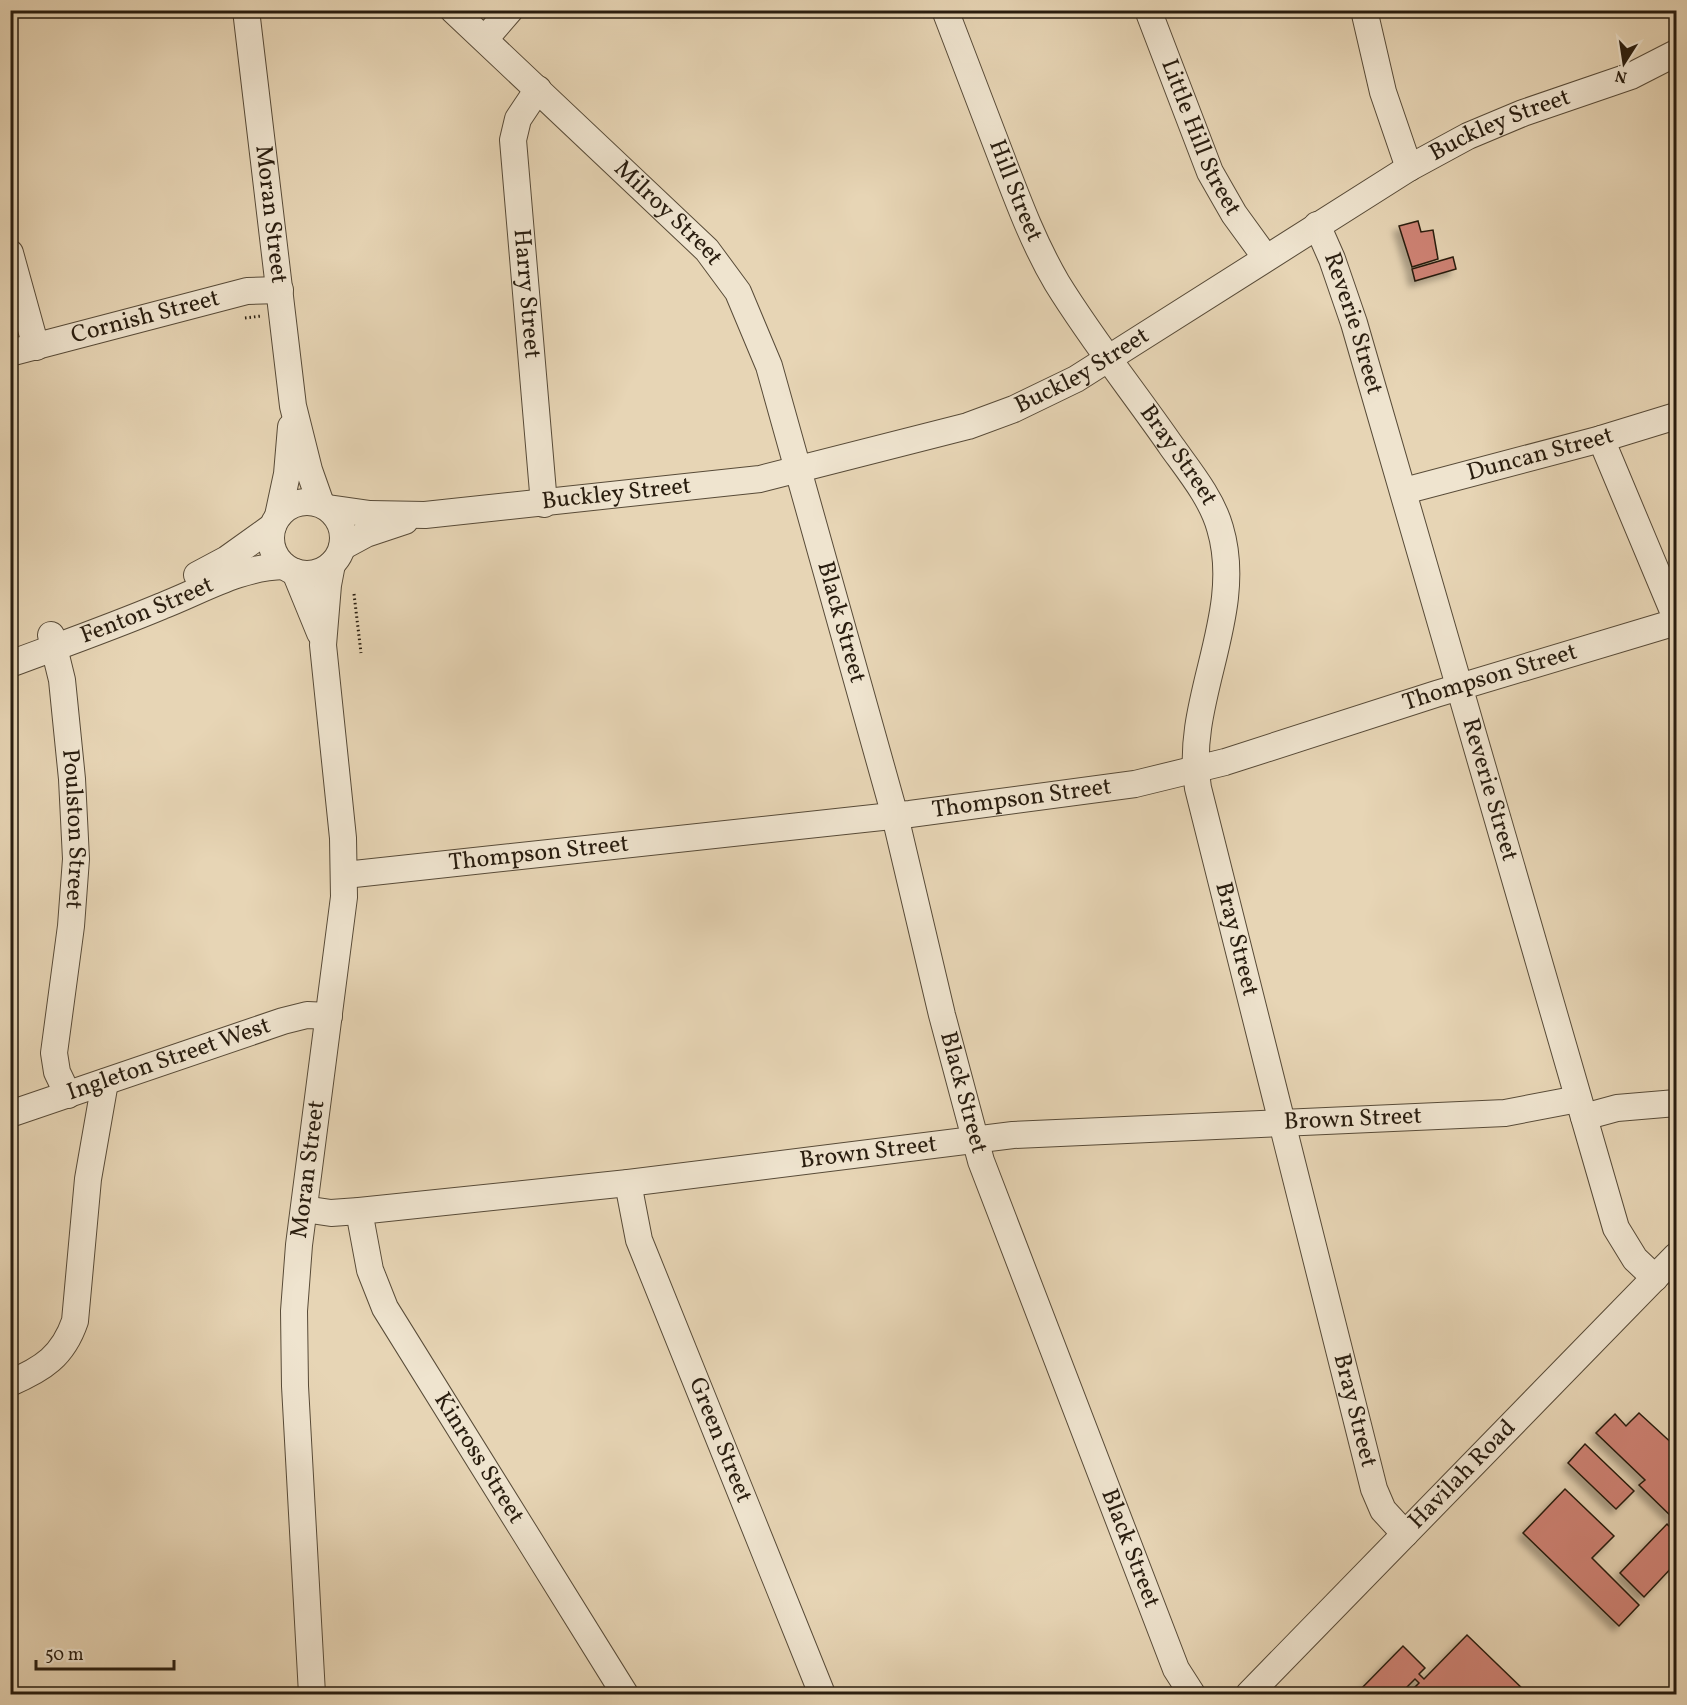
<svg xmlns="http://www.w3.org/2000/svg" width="1687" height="1705" font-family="Vollkorn,serif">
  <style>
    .building { fill: #cf8375; stroke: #291d0f; stroke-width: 1.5; filter: url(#shadow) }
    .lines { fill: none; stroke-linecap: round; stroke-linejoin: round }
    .minor-casing { stroke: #584b38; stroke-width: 28 }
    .path { stroke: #291d0f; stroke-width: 3; stroke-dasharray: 1.5 3; stroke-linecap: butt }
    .minor { stroke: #efe4cf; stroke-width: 26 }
    .labels { text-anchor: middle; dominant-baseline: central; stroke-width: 4.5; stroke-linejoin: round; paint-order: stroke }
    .street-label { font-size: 24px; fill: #291d0f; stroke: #efe4cf }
  </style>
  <defs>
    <filter id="shadow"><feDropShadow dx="-5.5" dy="5.5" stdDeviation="3" flood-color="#0004"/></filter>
  </defs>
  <rect width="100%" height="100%" fill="#e7d5b5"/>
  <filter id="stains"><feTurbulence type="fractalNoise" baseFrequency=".00333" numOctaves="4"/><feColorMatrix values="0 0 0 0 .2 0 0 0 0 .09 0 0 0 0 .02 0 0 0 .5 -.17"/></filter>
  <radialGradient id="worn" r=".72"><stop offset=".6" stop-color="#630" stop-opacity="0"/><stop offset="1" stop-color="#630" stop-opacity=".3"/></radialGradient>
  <path class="building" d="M1418,221L1421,232L1433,230L1438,259L1412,267L1399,226Z
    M1453,257L1456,269L1415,281L1412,269Z
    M1639,1413L1676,1447V1521L1639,1485L1645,1480L1596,1433L1615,1414L1626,1426Z
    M1585,1444L1634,1491L1616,1509L1568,1463Z
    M1565,1489L1614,1536L1592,1558L1639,1605L1619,1626L1523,1533Z
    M1667,1524L1676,1534V1563L1644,1597L1620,1573Z
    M1467,1635L1528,1694H1408L1419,1683L1415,1679L1400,1694H1356L1403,1646L1425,1668L1419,1674L1424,1679Z"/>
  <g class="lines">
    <g class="minor-casing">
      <g id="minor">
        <path id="s1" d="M246,10L293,406L309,470L321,504"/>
        <path id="s2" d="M453,10L707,250L738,292L769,366L895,816L942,1015L981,1161L1176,1669L1192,1694"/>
        <path id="s3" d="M945,10C964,60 983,109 1002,159C1018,201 1034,244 1057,283C1092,340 1134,392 1172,447C1190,472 1212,499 1220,528C1246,615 1183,702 1198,788L1374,1489L1383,1510L1405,1534"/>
        <path id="s4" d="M1148,10L1210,172L1234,214L1266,258"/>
        <path d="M1364,10L1383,92L1409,168"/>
        <path d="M485,39L510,10"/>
        <path id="s5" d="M538,89L518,119L513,140L544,504"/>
        <path id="s6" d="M1317,225L1332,259L1354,323L1616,1228L1635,1259L1655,1278"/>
        <path d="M10,253L36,347"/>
        <path id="s7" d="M10,353L247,291L280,290"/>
        <path d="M1601,439L1676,618"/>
        <path id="s8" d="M1404,491L1601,439L1676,416"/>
        <circle cx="307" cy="538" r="36"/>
        <path id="s9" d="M328,508L370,514L425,515L760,479L968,426L1014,409L1076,379L1409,168L1468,136L1523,113L1631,76L1676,53"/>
        <path d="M278,516L287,474L291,427"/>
        <path d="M342,547L366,534L405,521"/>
        <path d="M295,572L320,633"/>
        <path d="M197,575L227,559L273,526"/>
        <path id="s10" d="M51,635L62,680L72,779L76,859L71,926L54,1053L57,1072L68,1095"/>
        <path id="s11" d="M10,664C61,645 112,627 162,606C203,590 240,567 284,566"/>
        <path id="s12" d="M345,875L910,814L1135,784L1225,762L1436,694L1676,622"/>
        <path id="s13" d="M10,1114L283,1021L307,1015L329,1016"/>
        <path d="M1584,1117L1617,1108L1676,1103"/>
        <path id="s14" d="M628,1183L639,1240L822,1694"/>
        <path id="s15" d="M304,1209L331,1213L359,1211L628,1183L1013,1135L1505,1113L1578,1099"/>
        <path id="s16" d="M359,1211L370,1270L385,1308L625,1694"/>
        <path d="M10,1383C43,1369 63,1356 75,1321L88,1179L105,1082"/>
        <path id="s17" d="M312,1694L295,1386L294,1311L299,1245L344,897L343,838L323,645L328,585L332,564"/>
        <path id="s18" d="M1249,1694L1676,1256"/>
      </g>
    </g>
    <path class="path" d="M245,318L261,316
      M354,594L361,653"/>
    <use href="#minor" class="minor"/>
  </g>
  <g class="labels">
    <g class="street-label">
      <text stroke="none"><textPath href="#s9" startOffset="1262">Buckley Street</textPath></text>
      <text stroke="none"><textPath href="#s4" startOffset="138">Little Hill Street</textPath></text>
      <text stroke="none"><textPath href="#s3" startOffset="194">Hill Street</textPath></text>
      <text stroke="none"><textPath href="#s1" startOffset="206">Moran Street</textPath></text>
      <text stroke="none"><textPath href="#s2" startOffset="296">Milroy Street</textPath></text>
      <text stroke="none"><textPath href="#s5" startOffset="212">Harry Street</textPath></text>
      <text stroke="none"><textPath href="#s7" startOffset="140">Cornish Street</textPath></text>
      <text stroke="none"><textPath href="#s6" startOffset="105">Reverie Street</textPath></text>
      <text stroke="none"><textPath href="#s9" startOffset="776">Buckley Street</textPath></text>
      <text stroke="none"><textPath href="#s8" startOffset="141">Duncan Street</textPath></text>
      <text stroke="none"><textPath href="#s3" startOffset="506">Bray Street</textPath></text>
      <text stroke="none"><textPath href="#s9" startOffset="290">Buckley Street</textPath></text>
      <text stroke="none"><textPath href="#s11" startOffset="147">Fenton Street</textPath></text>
      <text stroke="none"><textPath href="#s2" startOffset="748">Black Street</textPath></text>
      <text stroke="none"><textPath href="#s12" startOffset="1166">Thompson Street</textPath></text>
      <text stroke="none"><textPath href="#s6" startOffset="591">Reverie Street</textPath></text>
      <text stroke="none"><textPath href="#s12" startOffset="681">Thompson Street</textPath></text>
      <text stroke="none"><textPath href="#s10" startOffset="196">Poulston Street</textPath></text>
      <text stroke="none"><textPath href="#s12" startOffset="195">Thompson Street</textPath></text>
      <text stroke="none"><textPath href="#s3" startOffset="1010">Bray Street</textPath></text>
      <text stroke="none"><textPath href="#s13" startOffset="168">Ingleton Street West</textPath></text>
      <text stroke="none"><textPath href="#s2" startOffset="1234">Black Street</textPath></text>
      <text stroke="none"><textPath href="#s15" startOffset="1054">Brown Street</textPath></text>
      <text stroke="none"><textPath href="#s15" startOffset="568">Brown Street</textPath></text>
      <text stroke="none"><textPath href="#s17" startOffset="526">Moran Street</textPath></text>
      <text stroke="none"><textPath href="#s3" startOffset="1496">Bray Street</textPath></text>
      <text stroke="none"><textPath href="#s14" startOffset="274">Green Street</textPath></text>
      <text stroke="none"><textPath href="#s16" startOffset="278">Kinross Street</textPath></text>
      <text stroke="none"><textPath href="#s18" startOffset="306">Havilah Road</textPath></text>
      <text stroke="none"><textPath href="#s2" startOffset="1720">Black Street</textPath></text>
    </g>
  </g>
  <rect width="1687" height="1705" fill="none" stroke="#e7d5b5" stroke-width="36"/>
  <rect x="12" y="12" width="1663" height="1681" fill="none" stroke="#291d0f" stroke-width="3"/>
  <rect x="18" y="18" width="1651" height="1669" fill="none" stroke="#291d0f" stroke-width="1.5"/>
  <g transform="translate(1624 63) rotate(192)" stroke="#efe4cf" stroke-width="4.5" paint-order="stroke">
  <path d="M0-4.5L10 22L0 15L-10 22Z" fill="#291d0f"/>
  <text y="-9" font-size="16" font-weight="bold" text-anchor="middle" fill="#291d0f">N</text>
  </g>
  <path d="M36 1660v9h138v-9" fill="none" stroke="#291d0f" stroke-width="3"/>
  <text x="45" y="1660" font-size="18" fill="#291d0f" stroke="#efe4cf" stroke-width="4.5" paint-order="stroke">50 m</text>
  <rect width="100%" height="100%" filter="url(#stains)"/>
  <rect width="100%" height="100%" fill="url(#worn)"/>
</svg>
